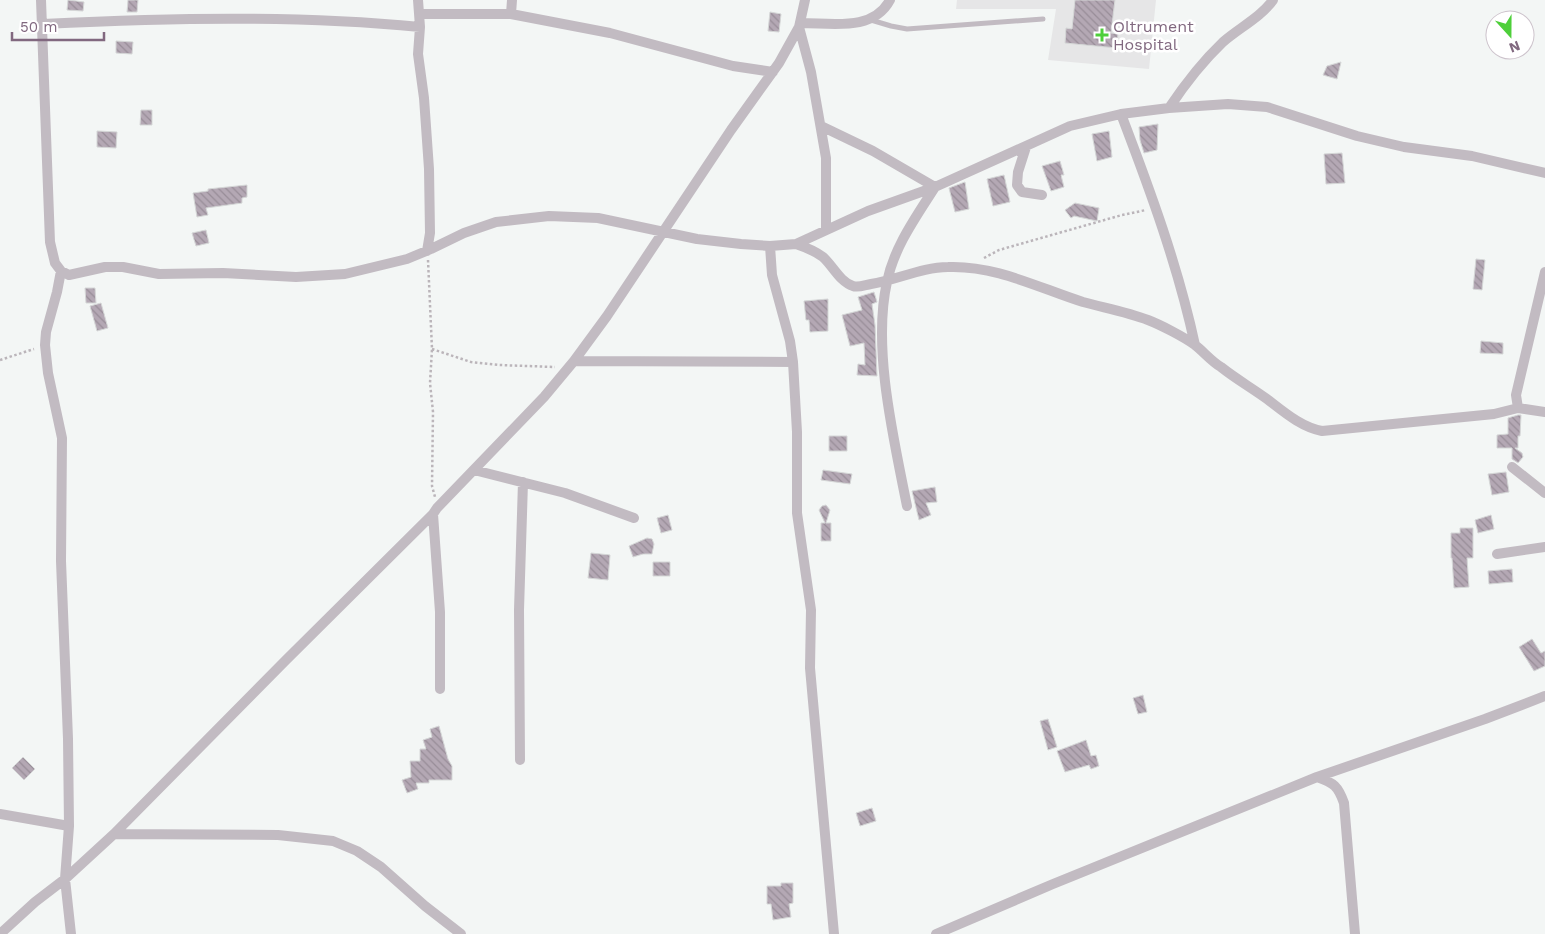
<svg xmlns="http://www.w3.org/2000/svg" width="1545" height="934" font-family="'Work Sans',sans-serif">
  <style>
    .built { fill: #e6e6e7 }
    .building { fill: url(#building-back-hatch); stroke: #d5d7d7 }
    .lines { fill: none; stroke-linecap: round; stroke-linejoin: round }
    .path { stroke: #bbb5ba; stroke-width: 2.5; stroke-dasharray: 2.5 2.5; stroke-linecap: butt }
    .lane { stroke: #c2bbc2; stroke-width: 5 }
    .street { stroke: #c2bbc2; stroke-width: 10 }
    .poi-dot { fill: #4ecf3a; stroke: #fff; stroke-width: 2 }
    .labels { text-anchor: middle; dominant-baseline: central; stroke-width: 5; stroke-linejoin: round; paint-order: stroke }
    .poi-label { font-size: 16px; fill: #81687f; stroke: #fff; text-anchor: start }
  </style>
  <defs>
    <pattern id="building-back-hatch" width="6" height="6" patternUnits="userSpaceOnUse" patternTransform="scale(1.25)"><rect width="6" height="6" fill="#b4a8b4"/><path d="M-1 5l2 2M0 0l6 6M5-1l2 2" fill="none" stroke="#988d98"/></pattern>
  </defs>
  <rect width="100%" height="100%" fill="#f3f6f5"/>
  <path class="built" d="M957,0H1156L1149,69L1048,60L1056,9H956Z"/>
  <path class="building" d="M68,0L84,2L83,11L67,10Z
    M128,0H138L137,12H127Z
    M1075,0H1115L1111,33L1118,34L1117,48L1065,43L1066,28L1072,29Z
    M770,12L781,14L779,32L768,31Z
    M116,41L133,42L132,54L116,53Z
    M1341,62L1337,79L1323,75L1327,66Z
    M141,110H152V125H140Z
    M1158,124L1157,150L1144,153L1140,140L1139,127Z
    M97,131L117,132L116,148L97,147Z
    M1109,131L1112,157L1097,161L1092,134Z
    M1342,153L1345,183L1326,184L1324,154Z
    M1060,161L1064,175H1061L1064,187L1051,191L1042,166Z
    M1004,175L1010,202L993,206L987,179Z
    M965,182L969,209L955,212L949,188Z
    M247,185V197L242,198V203L206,208L208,215L197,217L193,193L208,191V189Z
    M1075,203L1099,208L1097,221L1074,216L1071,218L1065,210Z
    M206,230L209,243L196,246L192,233Z
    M1476,259L1485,260L1482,290L1473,289Z
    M85,288H95L96,303H86Z
    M874,292L877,302L872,304L875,325L877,376L857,375L858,364L865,365L864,343L850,346L842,315L862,310L858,297Z
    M828,299V331L810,332L809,320H806L804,301Z
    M101,303L108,328L97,331L90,306Z
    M1481,341L1503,343V354L1480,353Z
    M1518,415H1521L1520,436H1518V448H1515L1522,453L1523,457L1518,463L1512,459V448H1497V435L1508,434V418Z
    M829,436H847V451H829Z
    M823,470L852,474L850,484L821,480Z
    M1506,472L1509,492L1492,495L1488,474Z
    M935,487L937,502L926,503L931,515L919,520L912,491Z
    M826,505L830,510L826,523H831V541H821V523H825L819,510L822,506Z
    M668,515L672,530L661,533L657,518Z
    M1491,515L1494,529L1478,533L1475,520Z
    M1460,528H1473V558H1467L1469,587L1454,588L1452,558H1451V533H1460Z
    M647,538L652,539L654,544L652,554H643L633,557L629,546Z
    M591,553L610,555L608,580L588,578Z
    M653,562H670V576H653Z
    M1512,569L1513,582L1489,584L1488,571Z
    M1532,639L1541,653L1545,651V666L1534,671L1519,647Z
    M1143,695L1147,712L1138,714L1133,698Z
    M1048,719L1057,747L1048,750L1040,721Z
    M439,726L448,759L452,766V780H429V783H416L418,789L407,793L402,780L411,777L410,761H420V749H426L423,740L432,737L430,729Z
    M1086,740L1091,756L1096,755L1099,766L1091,769L1089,765L1065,772L1057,751Z
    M23,757L35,769L24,780L12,768Z
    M872,808L876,821L860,826L856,813Z
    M781,883H793V903L789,904L791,917L773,920L771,904H767V886H781Z"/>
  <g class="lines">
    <path class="path" d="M984,258L999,250L1122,215L1146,210
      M428,260L432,349L430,383L433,412L432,486L435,497
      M432,349L471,362L499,365L555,367
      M0,360L34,349"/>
    <path class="lane" d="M871,20L891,26L907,29L1043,19"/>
    <path class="street" d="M41,0L50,242L55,263L61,271L69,275L105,267H123L159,274L223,273L296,277L345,274L407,259L431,249L464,233L496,222L549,216L598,218L697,239L741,244L770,246L796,244L868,211L935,187L1070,126L1121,114L1169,108L1228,104L1267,107L1357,136L1404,147L1472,156L1545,173
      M418,0L420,27L418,54L424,98L429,169L430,233L427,251
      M420,14H511L610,33L733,66L773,72
      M511,14L512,0
      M801,23C832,23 873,32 890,0
      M43,24C168,18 295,15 420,27
      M799,27L811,72L826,158V230
      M1169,108C1185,84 1202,62 1223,42C1239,28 1261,17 1273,0
      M1121,114C1150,190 1178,266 1195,345
      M821,126L873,151L935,187C916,217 894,247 887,282C872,348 894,440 907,506
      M1026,147L1018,172L1017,185L1022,192L1042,195
      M796,244C805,247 815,251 823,257C833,266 840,282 853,286C858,288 865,285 871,284C897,280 922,267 948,267C995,265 1039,288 1083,302C1105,308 1127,312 1148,320C1161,325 1184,337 1195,345C1204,352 1211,361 1221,367C1236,379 1252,388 1267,399C1284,412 1301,427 1322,431L1494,414L1518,408
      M770,246L772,275L790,341L793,362L797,432V513L811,610L810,668L834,934
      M61,271L57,292L46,332L45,345L48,373L62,438L61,561L68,739L69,826L65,879L71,934
      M1545,272L1516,395L1518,408L1545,412
      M574,361L793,362
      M1512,467L1545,493
      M474,470L565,493L634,518
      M433,514L440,612V689
      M1497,554L1545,547
      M520,760L519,610L523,482
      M1317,777C1334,783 1338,786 1344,803L1355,934
      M0,814L69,826
      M114,834L278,835L333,841L357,851L381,867L425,906L461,934
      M0,934L35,902L65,879L114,834L286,660L433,514L437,508L544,397L574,361L607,316L731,130L779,63L799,27L805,0
      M936,934L1053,884L1317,777L1485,719L1545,696"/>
  </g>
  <path class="poi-dot" d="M1099.5 27.5h5v5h5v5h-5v5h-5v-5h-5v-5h5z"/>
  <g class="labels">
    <g class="poi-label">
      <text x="1113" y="26">Oltrument<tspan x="1113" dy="18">Hospital</tspan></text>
    </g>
  </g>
  <g transform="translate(1510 35) rotate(159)"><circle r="24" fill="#ffffff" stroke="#cdc3cc"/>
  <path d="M0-4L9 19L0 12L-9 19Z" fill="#4ecf3a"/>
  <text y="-8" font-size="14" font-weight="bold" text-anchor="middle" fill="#81687f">N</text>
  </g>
  <path d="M12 32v8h92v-8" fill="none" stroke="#81687f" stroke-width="2.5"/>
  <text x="20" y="32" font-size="15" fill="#81687f" stroke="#ffffff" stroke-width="4" paint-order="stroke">50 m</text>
</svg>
